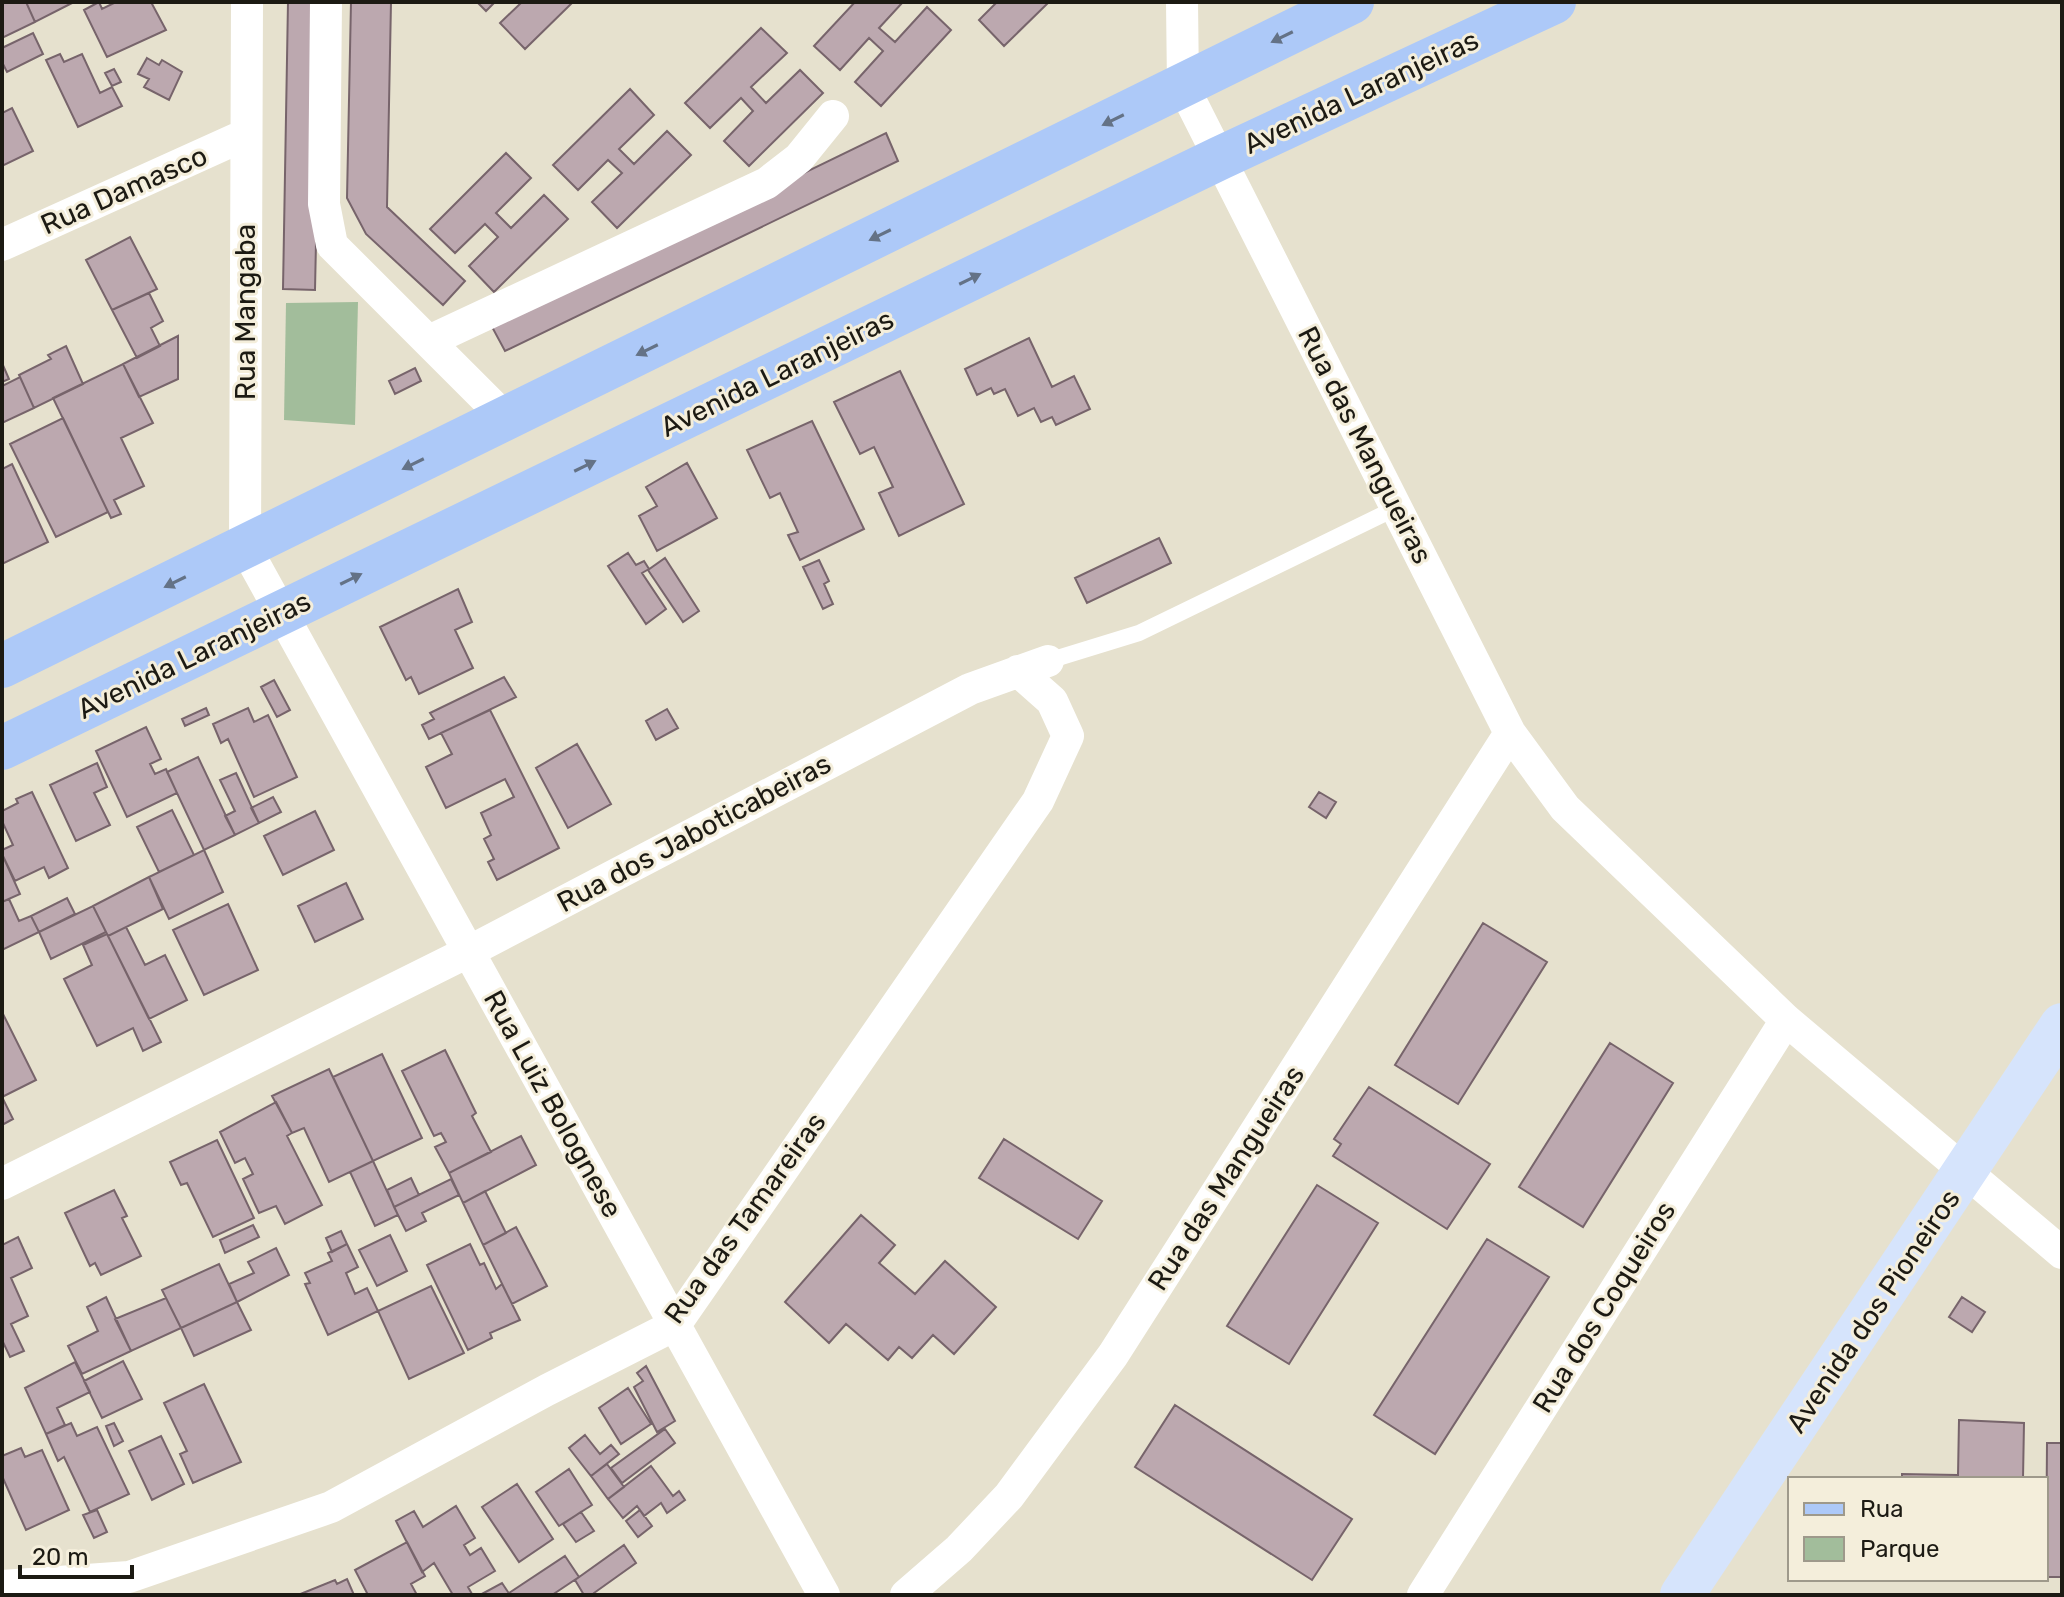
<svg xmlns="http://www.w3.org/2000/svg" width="2064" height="1597" font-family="Rubik,sans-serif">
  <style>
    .green { fill: #a2bd9b }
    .building { fill: #bca8af; stroke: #77646b; stroke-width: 2 }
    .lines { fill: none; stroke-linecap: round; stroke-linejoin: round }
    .lane { stroke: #fff; stroke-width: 16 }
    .street { stroke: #fff; stroke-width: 32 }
    .secondary { stroke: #d6e4fc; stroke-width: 44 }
    .primary { stroke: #adc9f8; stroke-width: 44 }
    .oneway { fill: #647286 }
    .labels { text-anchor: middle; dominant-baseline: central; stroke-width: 6; stroke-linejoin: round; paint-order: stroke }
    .street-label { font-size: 28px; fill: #1c1a13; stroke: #f4eedb }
  </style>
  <rect width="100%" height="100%" fill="#e6e1ce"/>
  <path class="green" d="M358,302L355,425L284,420L286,303Z"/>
  <path class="building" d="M2,2H26L35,22L2,38Z
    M26,2H74L35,22Z
    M99,2L102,9L116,2H151L166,30L107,57L84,10Z
    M288,2H321L315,290L283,289Z
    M351,2H391L387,207L465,281L443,305L366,234L347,198Z
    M477,2H495L486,11Z
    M522,2H573L525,49L500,23Z
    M855,2H903L879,28L895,42L927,7L951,30L881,106L855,82L883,51L869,38L840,70L814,46Z
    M997,2H1049L1004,46L979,20Z
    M761,28L787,53L751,87L766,103L800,70L823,93L749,166L724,141L753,111L741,98L710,128L685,103Z
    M33,33L43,54L7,72L2,62V48Z
    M60,54L64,62L82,54L100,93L112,87L122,106L78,127L46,60Z
    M147,58L159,65L162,60L182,72L169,100L144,87L149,79L138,74Z
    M114,69L121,82L112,86L105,73Z
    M630,89L654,115L619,149L634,164L667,131L691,155L617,228L592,202L622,173L608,160L578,190L553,165Z
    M12,108L33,151L2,166V113Z
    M886,133L898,161L505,351L491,325Z
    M506,153L531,178L496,213L511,228L544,195L568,219L494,292L469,266L498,237L485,224L455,253L430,229Z
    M130,237L157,289L112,310L86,260Z
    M149,293L163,321L151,328L160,346L137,358L112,310Z
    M178,336V379L139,397L123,364Z
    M1029,338L1052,387L1074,376L1090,409L1056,425L1052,417L1041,422L1034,408L1018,416L1005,389L994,394L991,388L977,395L965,369Z
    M66,346L83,384L34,408L19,375L51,359L48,355Z
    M2,363L9,379L2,382Z
    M123,364L153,423L121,438L144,486L114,500L121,514L111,518L53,398Z
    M415,368L421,381L395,394L389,381Z
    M900,371L964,504L899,536L879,493L893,487L874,447L860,454L834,402Z
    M20,377L34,408L2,423V386Z
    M63,418L108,512L56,537L10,444Z
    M812,421L864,529L800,560L788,535L798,532L780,493L770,498L747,450Z
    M687,463L717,518L657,551L639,516L657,506L646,487Z
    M12,464L48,542L2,564V469Z
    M1159,538L1171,563L1087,603L1075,578Z
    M628,553L636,565L644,561L649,569L642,573L666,609L646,624L608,566Z
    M665,558L699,611L683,622L648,570Z
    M819,560L829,581L824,584L833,604L823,609L803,567Z
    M458,589L472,622L455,630L473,668L419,694L411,677L406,680L380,627Z
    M504,677L516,697L429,739L422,725L434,719L430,713Z
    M274,680L290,710L277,717L261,687Z
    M206,708L209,715L185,726L182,719Z
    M248,708L254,722L268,715L297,777L254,797L228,739L221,743L213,724Z
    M667,709L678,728L656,740L646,721Z
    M490,710L559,848L497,880L488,862L494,859L484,839L491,835L481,813L514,797L505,779L446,808L426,767L452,754L441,733Z
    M146,727L161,759L150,764L155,774L166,769L177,793L127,817L96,751Z
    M577,744L611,804L568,828L536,768Z
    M198,757L235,835L204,850L167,772Z
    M97,763L107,787L94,793L110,825L76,841L50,785Z
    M236,773L259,823L235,835L225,816L235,811L220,780Z
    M32,792L68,868L49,878L44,867L15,881L2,854V850L13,845L2,821V811L18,803L16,799Z
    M1319,792L1336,802L1326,818L1309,807Z
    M273,797L281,812L259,823L251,808Z
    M172,810L194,855L159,872L137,827Z
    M315,811L334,850L283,875L264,836Z
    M204,850L223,892L169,919L149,877Z
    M2,854L20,894L2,902Z
    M149,877L163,909L108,936L93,906Z
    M346,883L363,919L315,942L298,906Z
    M67,898L75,914L39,932L31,916Z
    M9,899L19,921L31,916L39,932L2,950V902Z
    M228,904L258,970L204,995L173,930Z
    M93,906L106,932L51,959L39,932Z
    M1483,923L1547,962L1458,1104L1395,1065Z
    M126,927L145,965L165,955L187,1000L149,1019L108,936Z
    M107,934L161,1042L143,1051L133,1028L97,1046L64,979L92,965L83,945Z
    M2,1012L36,1080L2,1097L13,1119L2,1125Z
    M1610,1043L1673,1083L1583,1227L1519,1187Z
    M445,1050L476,1113L472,1116L491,1152L449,1173L435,1147L446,1142L441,1133L434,1136L402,1071Z
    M382,1054L422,1138L373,1161L333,1077Z
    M329,1069L373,1161L329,1182L304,1128L292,1133L272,1096Z
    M1369,1087L1490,1164L1447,1229L1333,1156L1341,1144L1334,1139Z
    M276,1102L292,1133L287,1136L322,1205L285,1224L276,1206L259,1213L243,1179L253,1174L245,1158L235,1163L220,1132Z
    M521,1136L536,1165L463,1203L449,1173Z
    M1004,1139L1102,1201L1078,1239L979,1178Z
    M217,1140L254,1218L213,1237L187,1183L181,1185L170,1162Z
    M373,1161L398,1215L375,1226L350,1172Z
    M411,1178L419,1195L394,1207L387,1190Z
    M451,1179L459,1195L422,1213L426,1221L406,1231L394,1207Z
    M1317,1185L1378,1223L1289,1364L1227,1326Z
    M114,1190L127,1216L122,1218L141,1256L101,1275L95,1263L90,1266L65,1213Z
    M485,1191L506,1233L483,1245L463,1203Z
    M861,1215L895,1245L879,1263L915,1294L945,1261L996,1307L954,1354L933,1335L912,1358L899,1347L888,1360L846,1324L829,1343L785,1302Z
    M253,1225L259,1237L225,1253L220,1240Z
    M516,1227L547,1286L512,1304L483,1245Z
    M341,1231L347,1244L332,1252L326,1238Z
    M390,1235L407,1271L377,1286L359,1250Z
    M18,1237L32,1268L11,1278L28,1316L11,1324L24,1351L10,1357L2,1340V1245Z
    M1487,1239L1549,1277L1435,1454L1374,1415Z
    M347,1244L358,1267L346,1273L355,1294L367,1288L378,1311L328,1335L305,1284L310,1283L305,1273L332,1261L328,1253Z
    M470,1244L480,1265L484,1263L496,1289L502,1284L520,1320L490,1333L492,1338L468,1350L427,1265Z
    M276,1248L289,1275L237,1302L229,1284L254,1273L248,1262Z
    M219,1264L237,1302L181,1328L162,1290Z
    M431,1286L464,1353L409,1379L378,1311Z
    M106,1297L131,1351L82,1374L68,1346L98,1331L87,1307Z
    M1962,1297L1985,1312L1972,1332L1949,1317Z
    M166,1298L181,1328L131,1351L115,1319Z
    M237,1302L251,1330L194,1356L181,1328Z
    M123,1361L142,1399L102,1418L84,1381Z
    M75,1362L90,1392L57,1408L65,1425L46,1434L25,1388Z
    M646,1366L675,1421L657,1432L634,1387L643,1381L637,1373Z
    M204,1384L241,1462L193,1483L180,1454L187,1451L164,1403Z
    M628,1388L651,1424L621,1444L599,1408Z
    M1175,1405L1352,1519L1312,1580L1135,1467Z
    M1959,1420L2024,1423L2023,1479H1902V1474L1958,1475Z
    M71,1423L77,1436L97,1427L129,1494L90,1512L64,1457L58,1461L46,1434Z
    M114,1423L123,1441L114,1446L106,1426Z
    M665,1429L675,1443L622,1483L611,1468Z
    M585,1435L600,1454L611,1445L619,1454L591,1476L569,1448Z
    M161,1436L184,1484L152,1500L129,1451Z
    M2047,1443H2062V1577H2046Z
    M21,1448L25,1457L42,1450L69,1510L26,1530L2,1476V1456Z
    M607,1464L624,1487L608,1499L591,1476Z
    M651,1466L673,1496L679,1491L685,1500L667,1513L661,1503L644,1516L637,1506L623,1518L608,1499Z
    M569,1469L592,1505L559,1526L536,1492Z
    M517,1484L553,1539L519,1562L482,1507Z
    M456,1506L475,1538L464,1545L470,1555L481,1548L495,1571L468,1587L472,1594L470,1595H453L434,1563L422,1572L396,1521L414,1511L423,1527Z
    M97,1510L107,1532L94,1538L83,1515Z
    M640,1510L652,1526L638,1537L626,1521Z
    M581,1512L594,1531L576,1542L563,1524Z
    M407,1542L425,1576L411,1584L417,1595H368L355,1570Z
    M624,1545L636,1563L594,1593L595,1595H584L575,1580Z
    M565,1556L579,1577L552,1595H510L509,1593Z
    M347,1579L354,1595H298L335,1580L337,1584Z
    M502,1583L510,1595H480Z"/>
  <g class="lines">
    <path class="lane" d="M1048,661L1139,633L1396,508"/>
    <path class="street" d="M247,2L245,547L824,1595
      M326,2L324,204L332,245L506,419
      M1182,2L1183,86L1510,733L1565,808L1786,1020L2062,1253
      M2,245L245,135
      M429,341L767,183L799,158L833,116
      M2,1184L468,952L970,689L1048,661
      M2,1586L129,1577L331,1507L547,1390L675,1325L1038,801L1068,736L1052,701L1018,671
      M906,1595L959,1549L1009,1496L1113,1355L1510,733
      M1423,1595L1786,1020"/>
    <path class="secondary" d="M1682,1595L2062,1025"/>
    <path class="primary" d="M2,666L1352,2
      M2,748L1220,158L1554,2"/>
  </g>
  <defs><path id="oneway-solid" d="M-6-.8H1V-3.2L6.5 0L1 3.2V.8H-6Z" transform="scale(2)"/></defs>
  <g class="oneway">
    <use href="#oneway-solid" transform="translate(1282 37) rotate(154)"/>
    <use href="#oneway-solid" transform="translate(1113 120) rotate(154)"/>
    <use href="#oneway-solid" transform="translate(880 235) rotate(154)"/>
    <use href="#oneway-solid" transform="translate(970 279) rotate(-26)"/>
    <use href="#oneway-solid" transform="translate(647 350) rotate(154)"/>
    <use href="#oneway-solid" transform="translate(413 464) rotate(154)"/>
    <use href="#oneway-solid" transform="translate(585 466) rotate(-26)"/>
    <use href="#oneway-solid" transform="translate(351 579) rotate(-26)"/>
    <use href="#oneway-solid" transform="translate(175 582) rotate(154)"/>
  </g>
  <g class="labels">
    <g class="street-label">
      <text transform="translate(1361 92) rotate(-25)">Avenida Laranjeiras</text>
      <text transform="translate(124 190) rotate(-24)">Rua Damasco</text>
      <text transform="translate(245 312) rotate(-90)">Rua Mangaba</text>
      <text transform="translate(777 373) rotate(-26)">Avenida Laranjeiras</text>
      <text transform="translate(1365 445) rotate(63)">Rua das Mangueiras</text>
      <text transform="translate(194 655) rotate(-26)">Avenida Laranjeiras</text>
      <text transform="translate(694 833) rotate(-28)">Rua dos Jaboticabeiras</text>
      <text transform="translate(553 1104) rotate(61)">Rua Luiz Bolognese</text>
      <text transform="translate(1226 1178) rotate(-57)">Rua das Mangueiras</text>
      <text transform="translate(745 1218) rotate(-54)">Rua das Tamareiras</text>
      <text transform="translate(1604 1307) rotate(-58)">Rua dos Coqueiros</text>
      <text transform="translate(1873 1311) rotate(-56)">Avenida dos Pioneiros</text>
    </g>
  </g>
  <rect width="2064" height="1597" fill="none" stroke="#1c1a13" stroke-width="8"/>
  <rect x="1788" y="1477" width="260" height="104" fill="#f4eedb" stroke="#9e998b" stroke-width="2"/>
  <rect x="1804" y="1503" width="40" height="12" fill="#adc9f8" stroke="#9e998b" stroke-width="2"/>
  <text x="1860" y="1517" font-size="24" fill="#1c1a13">Rua</text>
  <rect x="1804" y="1537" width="40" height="24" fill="#a2bd9b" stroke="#9e998b" stroke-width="2"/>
  <text x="1860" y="1557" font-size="24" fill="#1c1a13">Parque</text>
  <path d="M20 1565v12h112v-12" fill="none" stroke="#1c1a13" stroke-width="4"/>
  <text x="32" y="1565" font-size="24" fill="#1c1a13" stroke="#f4eedb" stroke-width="6" paint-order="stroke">20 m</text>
</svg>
